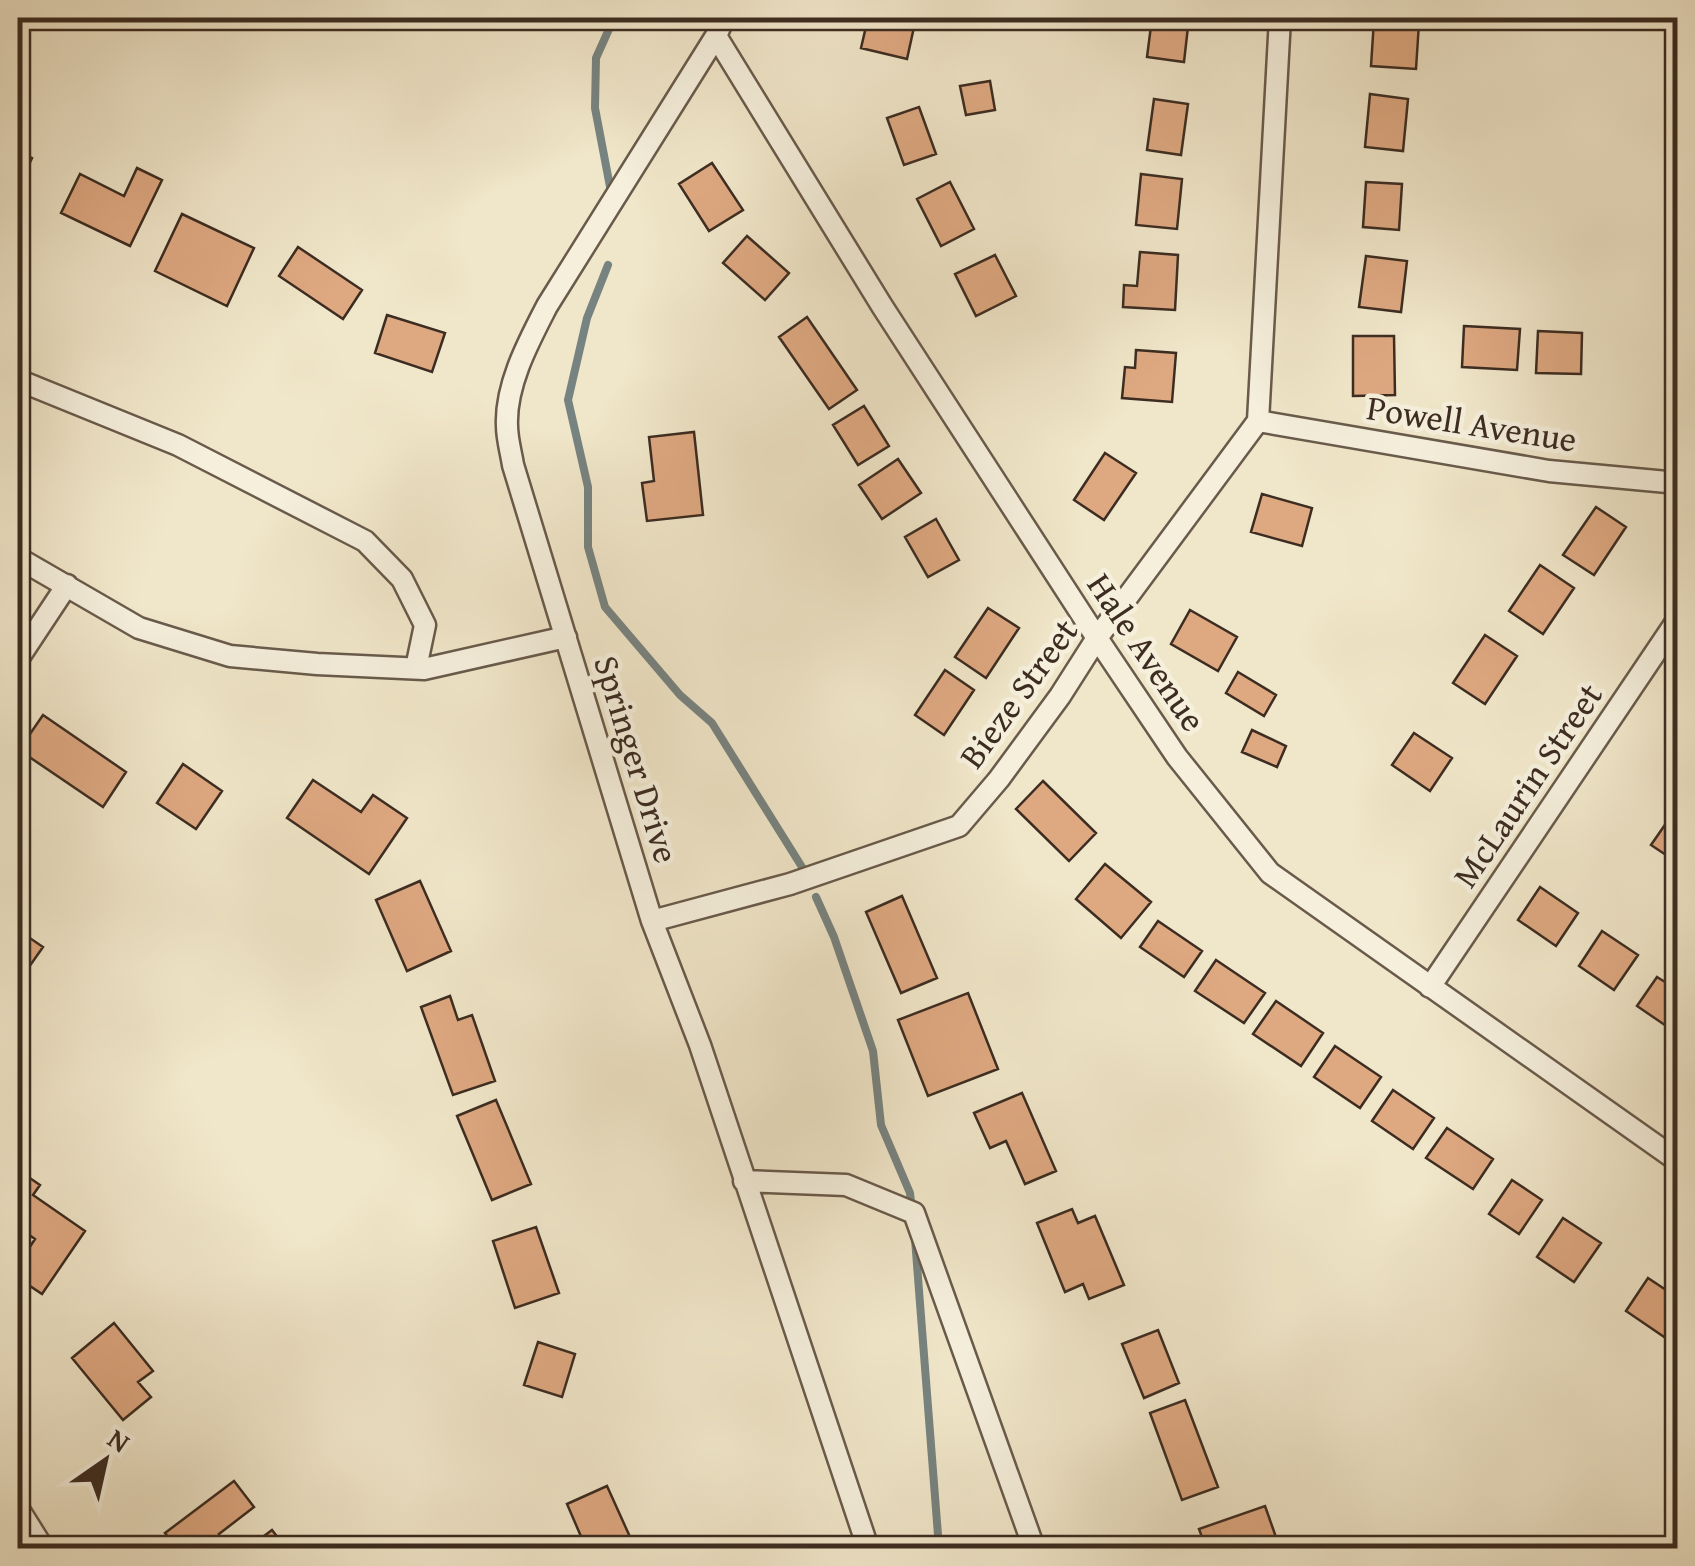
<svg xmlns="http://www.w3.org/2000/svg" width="1695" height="1566" font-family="'Gentium Book Plus',serif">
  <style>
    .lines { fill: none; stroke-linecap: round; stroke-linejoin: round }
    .stream { stroke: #778380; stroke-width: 8 }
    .building { fill: #dea881; stroke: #3c2c21; stroke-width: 2.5 }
    .minor-casing { stroke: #695a4b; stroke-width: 25 }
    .minor { stroke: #f5efdc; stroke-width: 20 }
    .labels { text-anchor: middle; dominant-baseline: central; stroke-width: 9; stroke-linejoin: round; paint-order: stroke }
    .street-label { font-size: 35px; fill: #3c2c21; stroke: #f5efdc }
  </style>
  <rect width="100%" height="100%" fill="#f0e6c9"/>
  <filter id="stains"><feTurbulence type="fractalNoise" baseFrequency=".002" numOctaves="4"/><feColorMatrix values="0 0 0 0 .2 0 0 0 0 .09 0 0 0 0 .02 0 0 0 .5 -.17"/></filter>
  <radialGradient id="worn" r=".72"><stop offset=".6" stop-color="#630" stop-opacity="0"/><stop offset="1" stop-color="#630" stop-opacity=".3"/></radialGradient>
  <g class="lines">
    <path class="stream" d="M611,192L595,108L596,58L614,18
      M608,265L587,318L568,400L588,487V547L605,607L680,695L712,723L802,867
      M816,897L834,937L873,1051L881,1125L910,1193L912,1211
      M915,1239L939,1548"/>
  </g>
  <path class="building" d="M868,18H916L907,59L861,48Z
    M1152,18H1189L1184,62L1147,57Z
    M1374,20L1419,23L1416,69L1371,66Z
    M990,81L995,110L966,115L960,86Z
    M1370,94L1408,99L1403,151L1365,147Z
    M1154,99L1188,104L1181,155L1147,150Z
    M919,107L936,154L904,165L887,118Z
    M1672,141H1678V193L1667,192Z
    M18,151L32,158L18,188Z
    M712,163L743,210L709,231L679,184Z
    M137,168L162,180L130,246L61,213L80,174L124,196Z
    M1141,174L1182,179L1177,229L1136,225Z
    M950,182L974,229L941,246L917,199Z
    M1366,182L1402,184L1399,230L1363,227Z
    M182,214L254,248L227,306L155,271Z
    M1676,220L1678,221V278L1669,277Z
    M747,236L789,273L765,300L723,263Z
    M298,247L362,290L343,319L279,276Z
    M1140,252L1178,255L1175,310L1123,307L1124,285L1137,286Z
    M995,255L1016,296L976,316L955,274Z
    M1366,256L1407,261L1401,312L1359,307Z
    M1672,302H1678V357H1670Z
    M387,315L445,333L432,372L375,353Z
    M807,317L857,390L829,409L779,337Z
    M1464,326L1520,329L1517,370L1462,367Z
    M1538,331L1582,333L1581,374L1536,373Z
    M1353,336H1394L1395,395L1353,396Z
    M1136,350L1176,353L1172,402L1122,398L1125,367L1135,368Z
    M864,406L889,446L858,465L833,425Z
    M694,432L703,515L647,521L642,483L654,481L649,437Z
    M1105,453L1136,473L1104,520L1074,500Z
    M898,459L921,493L882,519L859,485Z
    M1262,494L1312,508L1302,546L1251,532Z
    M1596,507L1626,527L1594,575L1563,555Z
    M936,519L959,560L928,577L905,537Z
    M1540,565L1574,588L1543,634L1509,611Z
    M988,608L1019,628L986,678L955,657Z
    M1190,610L1237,637L1218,671L1171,644Z
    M1485,635L1517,656L1485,704L1453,683Z
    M945,670L974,690L944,735L915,715Z
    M1238,672L1276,695L1264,716L1226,693Z
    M43,715L126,772L103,807L19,750Z
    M1252,730L1286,746L1277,767L1242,752Z
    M1414,733L1452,758L1430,791L1392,765Z
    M183,764L222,791L196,829L157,803Z
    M313,780L361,812L373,795L407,818L369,874L287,818Z
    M1043,781L1096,833L1069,861L1016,809Z
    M1678,806V863L1651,845Z
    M1105,864L1151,902L1121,938L1076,899Z
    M420,881L451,951L407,971L376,900Z
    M1540,887L1578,913L1556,946L1518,920Z
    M902,896L937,978L901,993L866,912Z
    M1158,921L1202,951L1184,977L1140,947Z
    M18,930L43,947L29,967L18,959Z
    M1602,931L1638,955L1614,990L1579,966Z
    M1216,960L1265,993L1244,1023L1195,991Z
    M1657,977L1678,990V1034L1637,1006Z
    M968,993L998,1069L928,1096L898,1020Z
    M450,996L458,1020L472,1015L495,1081L453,1095L421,1007Z
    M1276,1001L1323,1033L1301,1066L1253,1034Z
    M1335,1046L1381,1077L1360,1108L1314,1077Z
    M1393,1090L1434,1118L1413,1149L1372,1121Z
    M1022,1093L1056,1171L1025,1184L1006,1141L990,1148L974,1113Z
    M496,1100L531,1184L492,1200L457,1116Z
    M1447,1128L1493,1159L1473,1189L1426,1158Z
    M24,1174L40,1185L33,1195L85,1231L42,1294L18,1278V1265L35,1239L18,1227V1184Z
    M1512,1180L1542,1200L1519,1234L1489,1214Z
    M1072,1209L1078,1223L1095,1216L1124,1285L1089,1299L1083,1284L1065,1292L1037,1223Z
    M1563,1218L1601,1243L1574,1282L1537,1257Z
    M536,1227L559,1293L515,1308L493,1241Z
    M1648,1278L1678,1298V1336L1673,1343L1626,1311Z
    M114,1323L153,1371L138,1382L151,1397L123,1420L72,1358Z
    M1158,1330L1179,1383L1144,1398L1122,1344Z
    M538,1342L575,1354L562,1397L524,1385Z
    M1185,1400L1218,1487L1182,1500L1150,1413Z
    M234,1481L254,1507L219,1534L231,1548H177L165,1533Z
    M607,1486L635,1548H586L567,1504Z
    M1265,1506L1277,1540L1253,1548H1206L1199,1529Z
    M272,1530L286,1548H248Z"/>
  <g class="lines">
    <g class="minor-casing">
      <path id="minor" d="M724,18L716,36L547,306C529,341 505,385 507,426C507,439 511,452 513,465L652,921L700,1045L868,1548
        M716,36L882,306L1097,638L1177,757L1270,873L1678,1161
        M18,380L178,445L365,541L402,579L425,625L416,668
        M1258,421L1549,471L1678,483
        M18,558L139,628L230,656L317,664L424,669L566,637
        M18,659L67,585
        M652,921L790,884L959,826L999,779L1060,696L1097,638L1258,421L1280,18
        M1430,987L1678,619
        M744,1181L846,1185L914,1213L1034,1548
        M18,1508L43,1548"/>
    </g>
    <use href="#minor" class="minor"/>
  </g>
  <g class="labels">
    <g class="street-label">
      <text transform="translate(1472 423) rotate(9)">Powell Avenue</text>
      <text transform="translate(1147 652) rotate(56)">Hale Avenue</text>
      <text transform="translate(1018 693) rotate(-54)">Bieze Street</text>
      <text transform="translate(637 759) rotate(73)">Springer Drive</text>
      <text transform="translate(1527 785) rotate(-56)">McLaurin Street</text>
    </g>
  </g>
  <rect width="1695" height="1566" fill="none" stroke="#f0e6c9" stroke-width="60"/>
  <rect x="20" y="20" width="1655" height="1526" fill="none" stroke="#3c2c21" stroke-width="5"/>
  <rect x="30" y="30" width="1635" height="1506" fill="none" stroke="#3c2c21" stroke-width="2.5"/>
  <g transform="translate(105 1461) rotate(34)" stroke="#f5efdc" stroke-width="8" paint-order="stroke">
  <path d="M0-8L18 38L0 25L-18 38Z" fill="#3c2c21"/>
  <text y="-15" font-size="28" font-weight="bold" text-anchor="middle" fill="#3c2c21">N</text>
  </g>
  <rect width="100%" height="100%" filter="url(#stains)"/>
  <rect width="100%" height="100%" fill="url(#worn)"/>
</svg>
